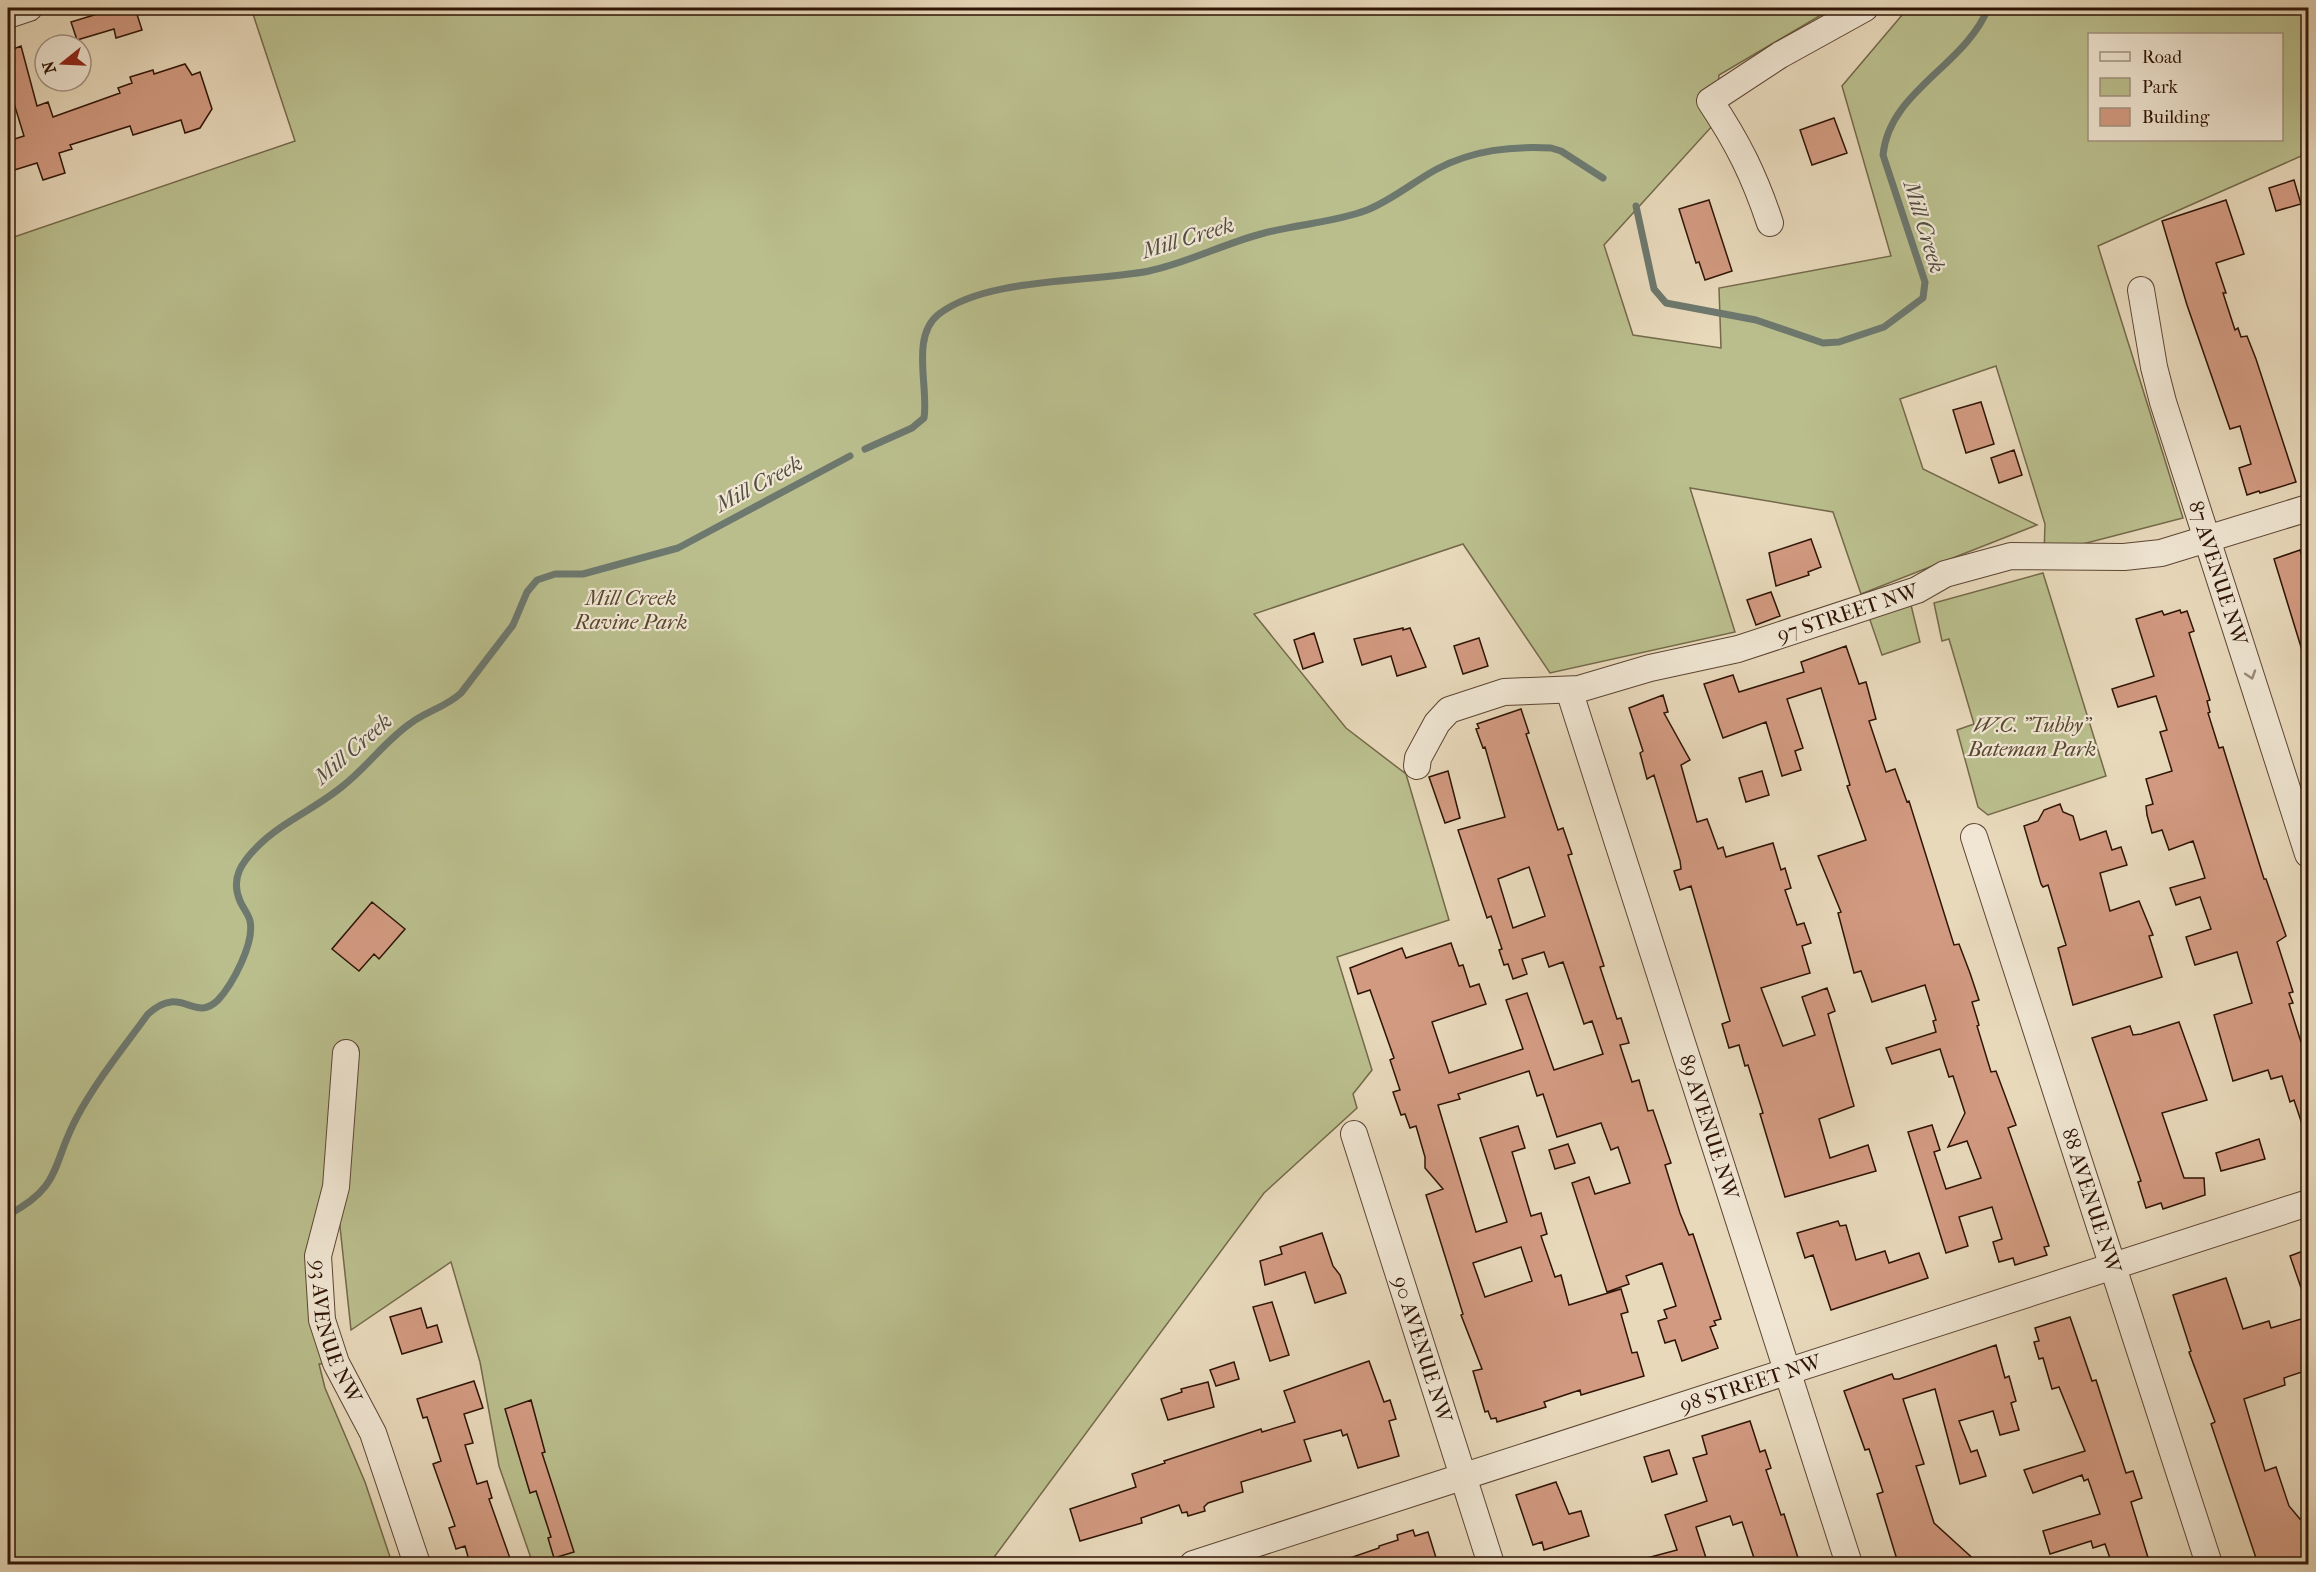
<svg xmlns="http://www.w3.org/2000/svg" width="2316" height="1572" font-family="'IM FELL French Canon',serif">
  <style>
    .green { fill: #babe8d; stroke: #74694a; stroke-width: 1.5; fill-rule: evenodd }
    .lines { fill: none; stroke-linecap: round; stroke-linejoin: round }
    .stream { stroke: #6d786e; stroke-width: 7 }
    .building { fill: #d29a81; stroke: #2f1406; stroke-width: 1.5; fill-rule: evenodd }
    .street-casing { stroke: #5d4533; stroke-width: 28 }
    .street { stroke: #f0e6d3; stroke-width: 26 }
    .oneway { stroke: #987 }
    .labels { text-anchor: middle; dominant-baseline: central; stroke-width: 4.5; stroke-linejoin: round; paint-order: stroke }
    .street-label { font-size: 21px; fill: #2f1406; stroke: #f0e6d3 }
    .park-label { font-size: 21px; font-style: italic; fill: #59472e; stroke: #f0e6d3 }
    .water-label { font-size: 22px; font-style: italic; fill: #534e43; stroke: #f0e6d3 }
  </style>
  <rect width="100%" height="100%" fill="#e8d9bb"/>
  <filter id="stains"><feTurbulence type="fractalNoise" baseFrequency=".00333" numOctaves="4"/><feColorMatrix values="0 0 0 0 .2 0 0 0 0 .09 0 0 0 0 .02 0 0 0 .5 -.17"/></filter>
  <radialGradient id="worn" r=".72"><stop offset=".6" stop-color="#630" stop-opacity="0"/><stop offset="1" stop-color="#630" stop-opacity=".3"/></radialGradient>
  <path class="green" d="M251,8H1833L1719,75L1714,124L1604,245L1633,335L1721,348L1719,288L1891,256L1842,86L1908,8H2308V153L2098,246L2183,518L2044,554L2045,524L1996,366L1900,399L1923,469L2037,525L1861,594L1833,512L1690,488L1735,632L1550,673L1463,544L1254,614L1346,728L1406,774L1449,920L1337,957L1372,1070L1353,1094L1357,1108L1264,1193L989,1564H533L499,1466L480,1362L451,1262L351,1330L336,1189L318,1257L336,1363L319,1364L325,1388L365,1482L390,1557L406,1564H8V239L295,141ZM2090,34H2282V140H2090Z
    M2043,573L2106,776L1988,815L1978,807L1957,730L1974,724L1949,639L1942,641L1934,603Z
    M1911,605L1920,642L1882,655L1869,617Z"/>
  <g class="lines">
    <path class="stream" d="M1636,206L1654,289L1666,303L1756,320L1823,343L1839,342L1884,327L1923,298L1925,282L1883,155C1889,91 1966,65 1988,8
      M865,449L912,428L924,418C929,388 910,336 939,314C987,277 1088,283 1149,271C1187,263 1223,244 1261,234C1296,224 1333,223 1367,210C1392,200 1413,182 1437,169C1473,150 1511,146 1551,148L1561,151L1603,178
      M8,1215C63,1186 51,1165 77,1117C97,1080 124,1047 148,1014C182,983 194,1024 218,1000C232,985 255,943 250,921C249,915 243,908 240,901C230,878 242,862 258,846C283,821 317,808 344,785C368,766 386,740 411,723C427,711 446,707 461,693L513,625L527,592L537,580L555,574H583L678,548L850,456"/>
  </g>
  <path class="building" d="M117,8H135L142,30L116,38L114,29L77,40L71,22Z
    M21,46L37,106L48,102L53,117L120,93L118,88L132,83L130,77L153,70L154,74L185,64L192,75L200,72L212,109L200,128L185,133L181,120L133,135L130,126L70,145L72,149L59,153L65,173L43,180L37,163L8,172V141L24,136L8,84V51Z
    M1834,118L1847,153L1812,165L1800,130Z
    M2294,180L2301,204L2276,211L2269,188Z
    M1709,200L1732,271L1705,280L1699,262L1696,263L1679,209Z
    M2226,200L2244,254L2216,263L2226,293H2223L2235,330L2238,328L2241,337L2247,336L2256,359L2296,482L2260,493L2259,491L2247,495L2239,468L2251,464L2240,426L2230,429L2187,305L2162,221Z
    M1981,402L1994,444L1966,453L1953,410Z
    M2014,450L2022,475L1999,483L1991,458Z
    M1811,539L1821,567L1808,572L1809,575L1776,586L1769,553Z
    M2300,550L2303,559L2308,557V659L2305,660L2274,559Z
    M1771,592L1780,616L1756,625L1747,600Z
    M2180,610L2181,613L2187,611L2194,631L2189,633L2210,700L2207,701L2210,712L2208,713L2219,748L2223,747L2264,879H2266L2286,936L2277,942L2293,992L2289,993L2293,1003L2289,1004L2301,1042L2304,1041L2308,1055V1133H2305L2294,1100L2290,1102L2282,1076L2271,1079L2268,1070L2233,1081L2214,1015L2252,1003L2237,952L2195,965L2186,937L2211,929L2200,897L2176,905L2170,888L2205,878L2193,841L2169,850L2162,830L2152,833L2147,815L2146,806L2153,804L2146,779L2172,771L2160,732L2167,730L2156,696L2118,707L2112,689L2154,676L2136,619L2162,611L2164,615Z
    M1403,628V630L1410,628L1426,667L1397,676L1391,656L1362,665L1354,639Z
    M1314,633L1323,662L1303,669L1294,640Z
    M1479,638L1488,666L1463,674L1454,646Z
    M1846,646L1859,684L1866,682L1876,719L1869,721L1886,772L1895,769L1907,802L1909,801L1954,945L1959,944L1970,973L1979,1000L1972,1002L1979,1025L1977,1026L1991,1072L1996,1071L2016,1125L2008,1128L2049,1246L2044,1247L2047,1255L2015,1265L2013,1258L1999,1262L1993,1242L2002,1239L1992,1207L1959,1217L1968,1246L1946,1253L1908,1132L1932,1125L1940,1150L1934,1152L1946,1189L1981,1178L1967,1141L1948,1147L1965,1113L1953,1076L1949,1077L1940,1049L1892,1064L1886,1048L1936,1032L1933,1021L1936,1020L1925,985L1872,1002L1861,971L1854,973L1838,913L1841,912L1818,856L1866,840L1847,786L1850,785L1821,688L1787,699L1803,748L1795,751L1801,770L1782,776L1766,722L1723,738L1704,684L1733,675L1739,692L1804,672L1801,662Z
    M1663,695L1668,712L1664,713L1690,760L1681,765L1697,822L1707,819L1718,849L1723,847L1726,857L1773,843L1781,870L1785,868L1791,888L1785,890L1797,925L1804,923L1811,943L1802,946L1810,973L1761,988L1783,1046L1815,1035L1802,997L1827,988L1835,1011L1828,1014L1854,1106L1819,1119L1830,1158L1868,1145L1876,1171L1785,1197L1760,1114L1763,1113L1748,1065L1745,1066L1739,1045L1729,1048L1722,1024L1730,1021L1691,886L1680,890L1674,871L1681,869L1680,861L1671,831L1654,775L1647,779L1640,753L1643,751L1629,708Z
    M1521,709L1529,733L1526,734L1558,830L1563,828L1572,854L1568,855L1604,966L1600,967L1617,1019L1621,1018L1629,1043L1620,1045L1632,1082L1639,1080L1648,1111L1653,1110L1671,1163L1665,1165L1680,1213L1689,1235L1693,1234L1721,1319L1714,1321L1716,1325L1710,1327L1718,1348L1682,1361L1675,1340L1665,1343L1658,1321L1667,1318L1664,1310L1676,1306L1662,1263L1626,1276L1629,1284L1607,1292L1572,1183L1589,1177L1595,1194L1630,1183L1618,1147L1611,1150L1601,1123L1557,1137L1543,1094L1537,1096L1529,1071L1458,1094L1460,1099L1438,1105L1476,1232L1507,1222L1480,1138L1518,1126L1525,1148L1512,1152L1531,1216L1541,1213L1547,1234L1541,1236L1555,1277L1561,1275L1569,1305L1621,1289L1628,1312L1621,1314L1632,1353L1637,1352L1644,1376L1581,1395L1580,1390L1544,1402L1546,1407L1497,1422L1496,1418L1491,1419L1488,1411L1485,1412L1473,1371L1482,1369L1461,1315L1463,1314L1426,1195L1443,1189L1425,1168V1157L1416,1126L1410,1128L1405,1114L1401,1115L1393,1092L1400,1090L1390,1060L1394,1058L1370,990L1358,994L1350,968L1402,948L1406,958L1451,943L1459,966L1463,965L1470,987L1479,984L1486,1004L1432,1022L1449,1073L1523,1049L1506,1000L1527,993L1554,1070L1603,1054L1592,1021L1584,1024L1563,962L1549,967L1544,952L1522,959L1527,974L1513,979L1508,964L1504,965L1499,950L1502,949L1491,916L1487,918L1458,830L1505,817L1485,747L1483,748L1476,729L1479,728L1477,724ZM1529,867L1545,916L1513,928L1498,879ZM1521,1247L1532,1281L1485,1297L1473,1263Z
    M1448,771L1460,818L1445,823L1429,777Z
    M1762,771L1769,795L1746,802L1739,778Z
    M2060,804L2063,812L2073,816L2080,840L2106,831L2112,850L2121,847L2127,865L2100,873L2110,911L2139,901L2153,935L2149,936L2162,977L2073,1005L2058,948L2066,945L2048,885L2043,887L2041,884L2024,826L2038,821L2044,810Z
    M372,902L405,929L379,959L374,954L359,971L332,949Z
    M2179,1022L2207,1100L2162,1113L2184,1178H2204L2205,1195L2163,1209L2161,1203L2146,1208L2138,1182L2141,1181L2092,1038L2130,1026L2133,1035L2141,1034Z
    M2259,1139L2265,1159L2221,1171L2216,1153Z
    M1568,1144L1575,1163L1555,1169L1549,1150Z
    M1838,1221L1840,1226L1846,1225L1856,1260L1885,1251L1889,1263L1919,1253L1928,1278L1831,1310L1813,1255L1805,1258L1797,1233Z
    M1322,1233L1333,1266L1340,1275L1346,1293L1315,1303L1305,1272L1265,1285L1260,1261L1282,1254L1280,1247Z
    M2308,1249V1301L2306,1302L2290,1256Z
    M2226,1278L2243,1329L2269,1321L2271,1328L2308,1317V1370L2284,1378L2285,1385L2244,1399L2265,1471L2276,1467L2289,1506L2300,1519L2308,1516V1564H2258L2211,1424L2215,1422L2189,1352L2191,1351L2173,1295Z
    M1272,1302L1289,1355L1270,1361L1253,1307Z
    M421,1308L427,1328L437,1325L442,1342L402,1354L390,1317Z
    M2070,1317L2092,1381L2096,1380L2126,1473L2133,1471L2142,1498L2131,1502L2150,1564H2112L2105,1544L2093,1548L2091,1541L2050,1554L2043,1531L2100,1514L2088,1479L2084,1481L2082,1475L2033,1493L2024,1470L2085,1451L2059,1387L2052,1389L2043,1358L2039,1359L2034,1342L2039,1341L2035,1328Z
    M1996,1345L2005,1378L2009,1376L2016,1401L2011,1403L2019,1430L2000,1435L1993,1411L1959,1421L1971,1452L1977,1450L1986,1476L1960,1484L1935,1389L1903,1399L1924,1464L1916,1466L1934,1523L1979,1564H1908L1907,1561L1898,1563L1877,1494L1883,1492L1869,1449L1865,1450L1844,1391L1892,1374L1894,1379H1899Z
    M1369,1361L1384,1402L1390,1400L1396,1419L1389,1421L1399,1456L1358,1468L1347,1434L1343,1436L1341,1430L1304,1440L1311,1461L1241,1482L1243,1492L1208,1503L1204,1507L1205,1511L1188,1516L1187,1512L1182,1513L1179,1505L1141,1518L1142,1523L1080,1541L1070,1509L1136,1487L1132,1474L1165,1463L1164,1461L1261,1429L1262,1432L1295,1422L1284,1391Z
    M1234,1362L1239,1379L1216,1386L1210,1370Z
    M474,1381L483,1408L464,1414L473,1443L465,1445L477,1484L487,1481L492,1498L489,1499L512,1564H470L465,1546L456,1549L449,1528L455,1526L433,1464L441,1461L427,1417L423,1418L417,1399Z
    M1208,1382L1214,1407L1168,1420L1161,1399L1182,1392L1181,1389Z
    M531,1400L545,1452L542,1453L574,1552L554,1558L548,1538L551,1537L536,1491L530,1493L505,1409Z
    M1750,1421L1760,1452L1765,1450L1771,1468L1766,1470L1781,1515L1784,1514L1800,1564H1756L1742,1522L1733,1525L1730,1516L1696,1527L1707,1561L1697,1564H1644L1643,1559L1677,1550L1665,1515L1707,1501L1693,1458L1707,1454L1702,1436Z
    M1669,1450L1677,1474L1652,1482L1644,1457Z
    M1556,1482L1569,1514L1581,1511L1589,1536L1544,1550L1542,1542L1533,1545L1516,1495Z
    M1413,1530L1415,1536L1428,1532L1438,1564H1341V1561L1379,1548V1546L1398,1540L1397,1535Z"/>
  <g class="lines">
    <g class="street-casing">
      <g id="street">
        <path d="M8,15L29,8"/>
        <path d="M1770,223C1754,175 1738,143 1710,101L1780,55L1865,8"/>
        <path id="s1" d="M2141,290L2154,367L2163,402L2308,854"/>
        <path id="s2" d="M1569,690L1849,1564"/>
        <path id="s3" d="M1417,766L1418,758L1437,723L1449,710L1504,692L1579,689L1650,668L1738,649L1917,590L1945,574L2011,556L2124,557L2161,553L2308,508"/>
        <path id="s4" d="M1974,837L2209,1564"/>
        <path id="s5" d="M346,1053L336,1187L318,1256L322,1320L336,1363L373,1433L417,1564"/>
        <path id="s6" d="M1354,1134L1491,1564"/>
        <path id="s7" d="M1193,1564L2308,1203"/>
      </g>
    </g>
    <use href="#street" class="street"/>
  </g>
  <defs><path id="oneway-chevron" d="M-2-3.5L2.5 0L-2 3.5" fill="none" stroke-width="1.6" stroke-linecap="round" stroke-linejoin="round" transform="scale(1.5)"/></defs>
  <use class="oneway" href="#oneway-chevron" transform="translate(2251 675) rotate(72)"/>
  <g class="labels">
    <g class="street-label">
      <text stroke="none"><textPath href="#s1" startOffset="294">87 AVENUE NW</textPath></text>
      <text stroke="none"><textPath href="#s3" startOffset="478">97 STREET NW</textPath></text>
      <text stroke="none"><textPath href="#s2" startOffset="459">89 AVENUE NW</textPath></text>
      <text stroke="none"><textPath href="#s4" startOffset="382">88 AVENUE NW</textPath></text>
      <text stroke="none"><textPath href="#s5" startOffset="284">93 AVENUE NW</textPath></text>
      <text stroke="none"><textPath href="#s6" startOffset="226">90 AVENUE NW</textPath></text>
      <text stroke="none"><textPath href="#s7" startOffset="586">98 STREET NW</textPath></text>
    </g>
    <g class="park-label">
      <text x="631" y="598">Mill Creek<tspan x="631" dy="24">Ravine Park</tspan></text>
      <text x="2032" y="725">W.C. "Tubby"<tspan x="2032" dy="24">Bateman Park</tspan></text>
    </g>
    <g class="water-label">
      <text transform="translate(1924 227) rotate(73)">Mill Creek</text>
      <text transform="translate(1188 238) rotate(-17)">Mill Creek</text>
      <text transform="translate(759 484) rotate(-28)">Mill Creek</text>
      <text transform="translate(353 749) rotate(-41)">Mill Creek</text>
    </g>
  </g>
  <rect width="2316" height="1572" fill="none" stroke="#e8d9bb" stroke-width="30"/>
  <rect x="9" y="9" width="2298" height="1554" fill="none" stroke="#2f1406" stroke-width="3"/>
  <rect x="15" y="15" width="2286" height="1542" fill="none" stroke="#2f1406" stroke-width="1.5"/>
  <rect x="2088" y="33" width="195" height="108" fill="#f0e6d3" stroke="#a39281" stroke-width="1.5"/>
  <rect x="2100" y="52" width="30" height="9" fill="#f0e6d3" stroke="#a39281" stroke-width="1.5"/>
  <text x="2142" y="63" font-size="18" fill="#2f1406">Road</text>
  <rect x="2100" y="78" width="30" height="18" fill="#babe8d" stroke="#a39281" stroke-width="1.5"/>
  <text x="2142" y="93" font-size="18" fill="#2f1406">Park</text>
  <rect x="2100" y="108" width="30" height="18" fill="#d29a81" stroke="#a39281" stroke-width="1.5"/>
  <text x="2142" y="123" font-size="18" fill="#2f1406">Building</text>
  <g transform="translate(63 63) rotate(252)"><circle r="28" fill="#f0e6d3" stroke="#a39281" stroke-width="1.5"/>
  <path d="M0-4.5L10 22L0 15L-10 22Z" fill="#8f2418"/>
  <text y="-9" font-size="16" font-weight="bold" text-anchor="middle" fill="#2f1406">N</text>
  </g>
  <rect width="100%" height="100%" filter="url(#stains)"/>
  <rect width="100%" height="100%" fill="url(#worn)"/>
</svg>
